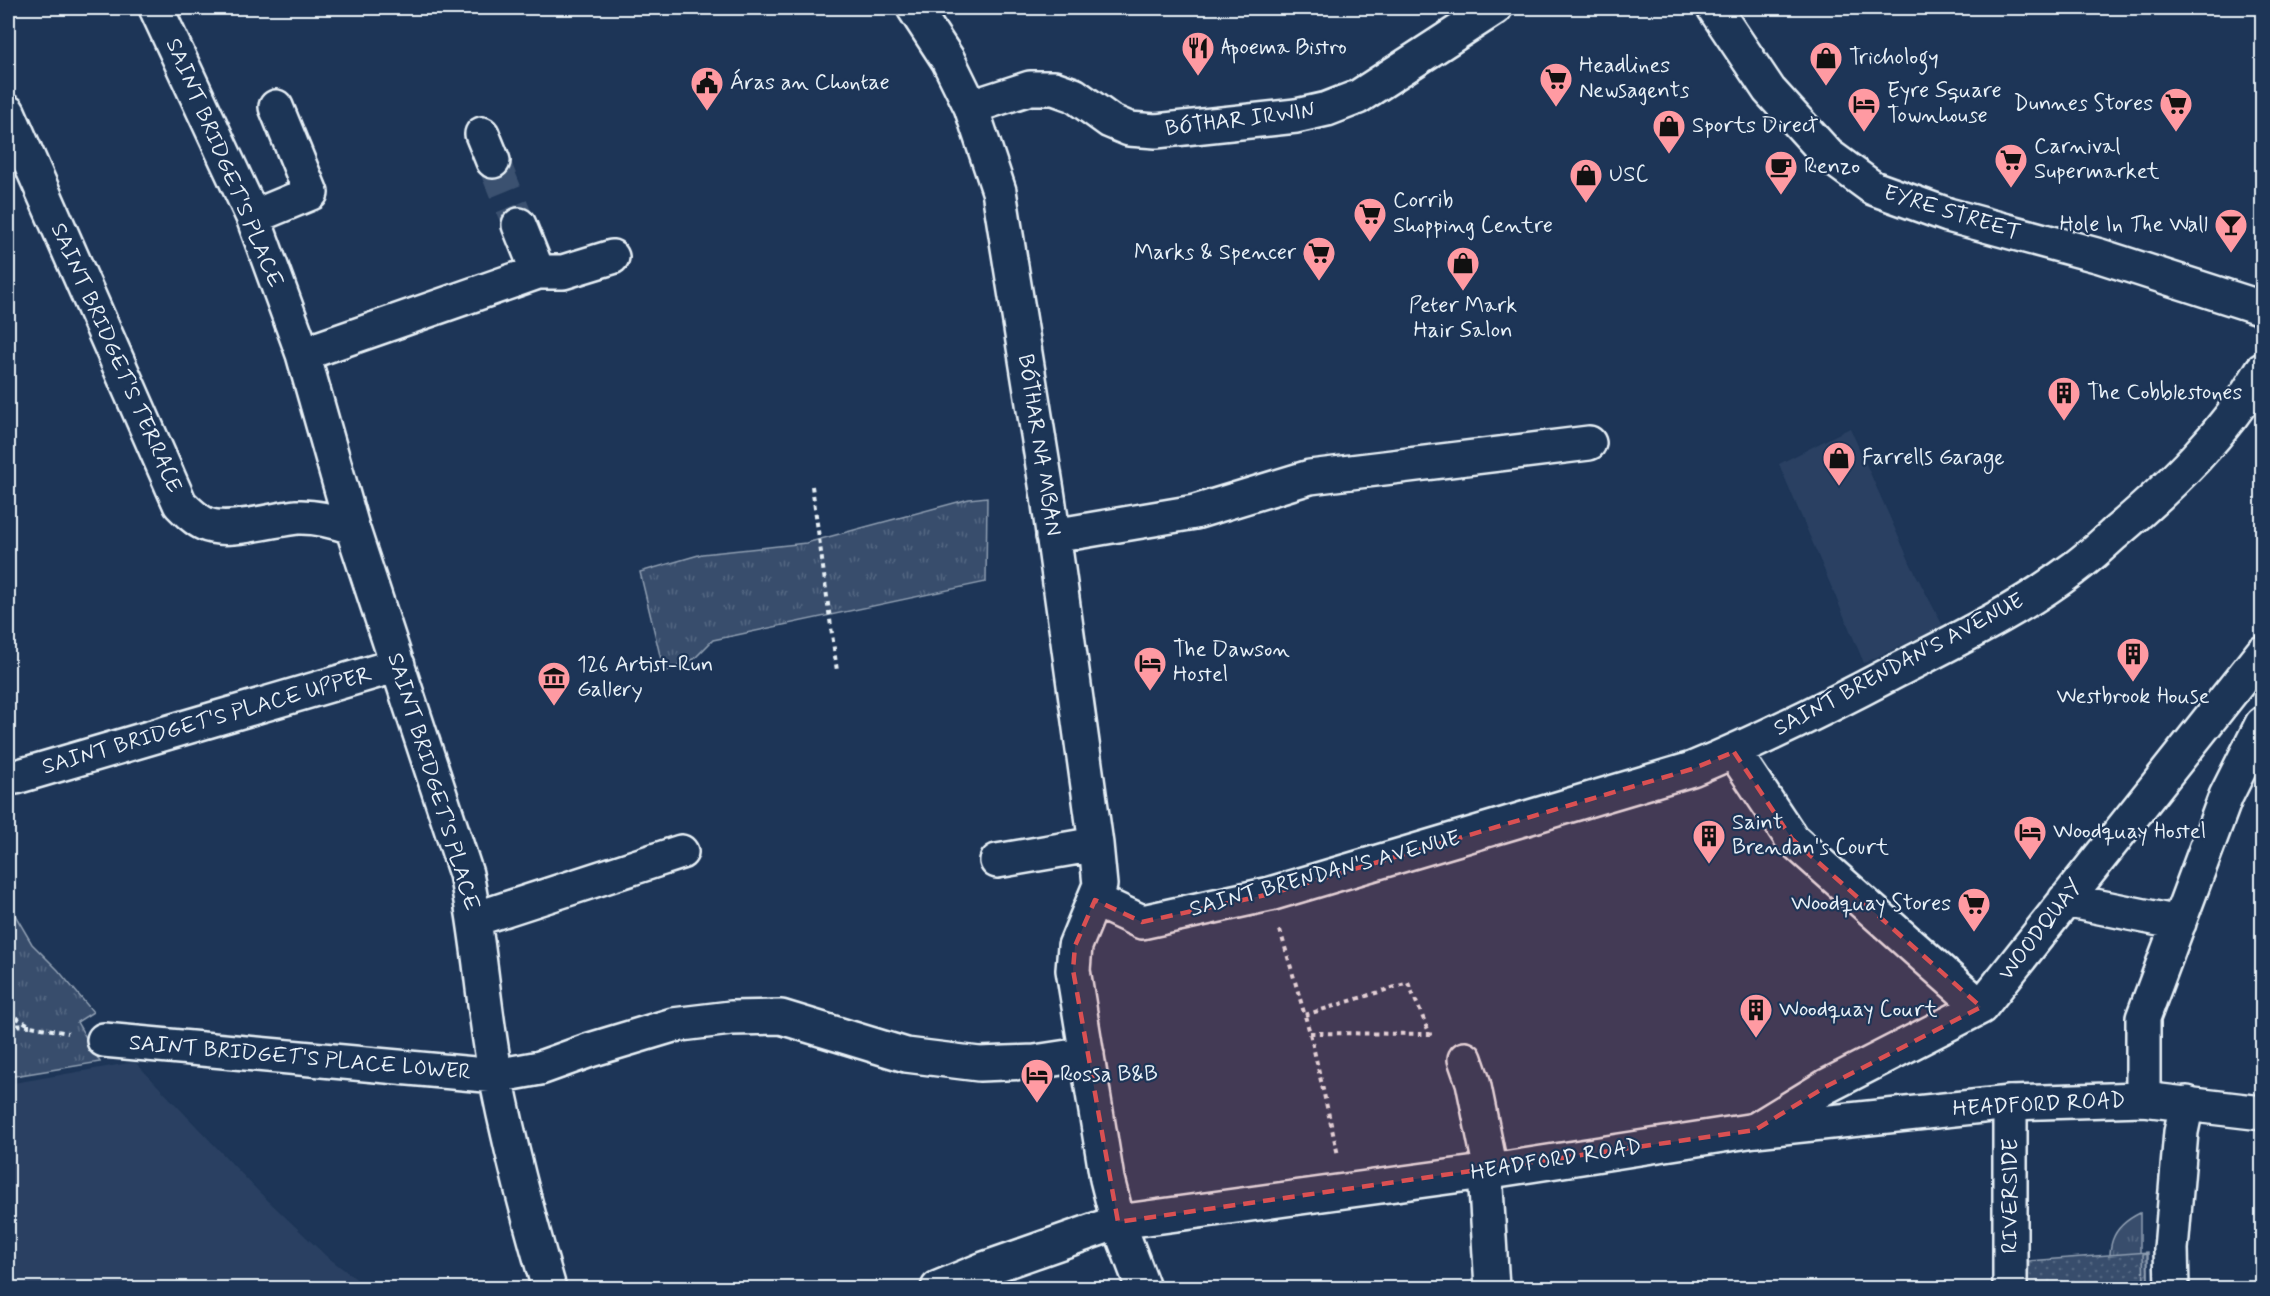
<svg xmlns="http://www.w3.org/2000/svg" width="2270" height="1296" font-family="Mynerve,sans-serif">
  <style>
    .built { fill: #2a4162 }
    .grass { fill: url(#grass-tufts); stroke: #909fb2; stroke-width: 1.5 }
    .park { fill: url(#park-dots); stroke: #909fb2; stroke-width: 1.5 }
    .garden { fill: url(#garden-furrows); stroke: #909fb2; stroke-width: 1.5 }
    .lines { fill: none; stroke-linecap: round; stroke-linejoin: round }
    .minor-tunnel { stroke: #3b516f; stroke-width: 33; stroke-dasharray: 33 16; stroke-linecap: butt }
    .minor-casing { stroke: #e8f1f8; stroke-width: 38 }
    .major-casing { stroke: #e8f1f8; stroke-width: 38 }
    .path { stroke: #e8f1f8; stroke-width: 4; stroke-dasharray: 4.5 4.5; stroke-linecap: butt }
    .minor { stroke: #1d3557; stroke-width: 33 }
    .major { stroke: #1d3557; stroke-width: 33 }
    .marked { fill: #da5052; fill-opacity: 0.2; stroke: #da5052; stroke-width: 4.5; stroke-dasharray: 12 8; stroke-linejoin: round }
    .labels { text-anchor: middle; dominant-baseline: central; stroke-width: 4.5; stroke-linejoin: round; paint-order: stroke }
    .poi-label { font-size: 22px; fill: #e8f1f8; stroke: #1d3557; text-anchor: start }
    .street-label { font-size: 22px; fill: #e8f1f8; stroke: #1d3557 }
  </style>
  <defs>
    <pattern id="grass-tufts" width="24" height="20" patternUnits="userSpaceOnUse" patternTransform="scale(1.5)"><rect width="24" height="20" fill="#374d6c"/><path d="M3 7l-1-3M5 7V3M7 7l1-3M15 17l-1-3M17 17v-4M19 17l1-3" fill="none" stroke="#546782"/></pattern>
    <pattern id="park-dots" width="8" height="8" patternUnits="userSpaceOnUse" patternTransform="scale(1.5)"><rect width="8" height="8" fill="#374d6c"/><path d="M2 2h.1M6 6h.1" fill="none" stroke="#546782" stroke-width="1.8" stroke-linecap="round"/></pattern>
    <pattern id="garden-furrows" width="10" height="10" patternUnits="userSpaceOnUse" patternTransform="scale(1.5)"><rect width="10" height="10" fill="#374d6c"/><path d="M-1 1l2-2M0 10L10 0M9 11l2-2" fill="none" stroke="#546782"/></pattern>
  </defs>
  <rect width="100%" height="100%" fill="#1d3557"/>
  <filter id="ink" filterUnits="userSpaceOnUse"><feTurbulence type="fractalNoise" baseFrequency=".0167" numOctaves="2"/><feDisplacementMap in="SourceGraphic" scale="12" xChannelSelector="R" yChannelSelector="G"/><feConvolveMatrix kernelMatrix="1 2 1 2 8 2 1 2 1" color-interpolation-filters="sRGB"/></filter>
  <g filter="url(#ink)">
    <path class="built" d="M1850,428L1912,567L1943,626L1864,663L1779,464Z
      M135,1062L258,1191L326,1256L368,1288H8V1084Z"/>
    <path class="grass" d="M987,497L986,582L713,640L694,659L664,672L640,572L702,554L806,543L969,499Z
      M8,903L32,944L58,970L93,1012L77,1022L100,1062L8,1077Z
      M2140,1213V1288H2111C2110,1254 2103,1231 2140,1213Z"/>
    <path class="park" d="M2148,1252V1288H2028L2029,1261Z"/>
    <path class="garden" d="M2147,1253L2148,1288H2144L2143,1254Z"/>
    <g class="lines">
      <path class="minor-tunnel" d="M493,161L519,225"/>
      <g class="minor-casing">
        <path id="minor" d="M156,8L253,217L303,354L352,527L466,874C480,941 483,1009 496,1076C510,1147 529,1220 549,1288
          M914,8L948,60L971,107L999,191L1048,497L1096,844L1100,885L1075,946L1073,970L1107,1179L1118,1222L1143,1288
          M1714,8L1769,90L1828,155L1873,188L1948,215L2100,256L2262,308
          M971,107L1030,88H1054L1074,95L1110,121L1129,129L1156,131L1296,116L1327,109L1358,97L1495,8
          M8,112L180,504C188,512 196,520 205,524C227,534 274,519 297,517C316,516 334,521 352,527
          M482,134L493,161
          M253,217L311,193L276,107
          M519,225L538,272
          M303,354L538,272H563L612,257
          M1053,536L1195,512L1310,477L1589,443
          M1734,752L1792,839L1981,1007
          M16,777L398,665
          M997,861L1096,844
          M1095,900L1142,922L1270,894L1692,769C1762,740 1830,706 1896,671C1956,640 2019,610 2073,569C2087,559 2101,546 2114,534C2170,487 2225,434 2262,370
          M2065,900L2179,923
          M475,919L681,852
          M104,1040L496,1076L540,1068L590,1050L673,1025L731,1018L781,1017L906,1055L979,1064L1035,1062L1087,1054
          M1465,1059L1473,1082L1491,1171
          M2143,1099V1018L2226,796L2262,724
          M2010,1103V1288
          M1755,1130L1827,1086L1981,1007L2262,653
          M1485,1171L1492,1288
          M2172,1288L2171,1249L2181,1132L2187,1103"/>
      </g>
      <g class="major-casing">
        <path id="major" d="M938,1288L984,1269L1118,1222L1491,1171L1755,1130L2010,1103L2143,1099L2262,1113"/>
      </g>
      <path class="path" d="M812,486L837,671
        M1280,930L1310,1033L1338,1155
        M8,1013L31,1026L68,1033
        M1305,1015L1408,983L1430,1034L1310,1033
        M8,1025L30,1026"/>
      <use href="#minor" class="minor"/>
      <use href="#major" class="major"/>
    </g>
  </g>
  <path class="marked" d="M1734,752L1792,839L1981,1007L1827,1086L1755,1130L1118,1222L1073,970L1075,946L1095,900L1142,922L1270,894L1692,769Z"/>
  <defs>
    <g id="restaurant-pin" transform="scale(1.725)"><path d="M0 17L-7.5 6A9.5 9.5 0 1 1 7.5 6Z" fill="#ff9aa2" stroke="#1d3557"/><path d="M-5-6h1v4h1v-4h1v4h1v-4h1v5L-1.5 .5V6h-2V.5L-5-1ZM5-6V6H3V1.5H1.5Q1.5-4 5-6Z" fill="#111"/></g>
    <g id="shop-pin" transform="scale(1.725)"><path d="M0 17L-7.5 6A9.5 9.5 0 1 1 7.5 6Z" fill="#ff9aa2" stroke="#1d3557"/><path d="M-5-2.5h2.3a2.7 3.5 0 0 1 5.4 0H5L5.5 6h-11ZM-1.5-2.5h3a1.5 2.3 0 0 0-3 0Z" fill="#111"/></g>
    <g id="supermarket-pin" transform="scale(1.725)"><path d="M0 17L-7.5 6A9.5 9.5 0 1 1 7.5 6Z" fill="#ff9aa2" stroke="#1d3557"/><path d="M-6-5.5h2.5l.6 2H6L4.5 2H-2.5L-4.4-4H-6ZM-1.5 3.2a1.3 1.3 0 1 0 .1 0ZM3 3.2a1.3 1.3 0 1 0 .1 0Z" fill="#111"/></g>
    <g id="civic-pin" transform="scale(1.725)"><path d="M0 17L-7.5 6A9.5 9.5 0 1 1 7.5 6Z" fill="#ff9aa2" stroke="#1d3557"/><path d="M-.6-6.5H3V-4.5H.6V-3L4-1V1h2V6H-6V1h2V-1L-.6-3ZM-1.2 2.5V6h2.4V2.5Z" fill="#111"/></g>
    <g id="hotel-pin" transform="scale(1.725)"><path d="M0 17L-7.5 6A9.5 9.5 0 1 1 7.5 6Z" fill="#ff9aa2" stroke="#1d3557"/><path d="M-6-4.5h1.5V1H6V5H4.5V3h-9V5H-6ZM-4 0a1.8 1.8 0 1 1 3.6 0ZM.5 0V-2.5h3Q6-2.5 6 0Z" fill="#111"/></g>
    <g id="cafe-pin" transform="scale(1.725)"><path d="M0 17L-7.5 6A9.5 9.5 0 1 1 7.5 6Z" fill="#ff9aa2" stroke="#1d3557"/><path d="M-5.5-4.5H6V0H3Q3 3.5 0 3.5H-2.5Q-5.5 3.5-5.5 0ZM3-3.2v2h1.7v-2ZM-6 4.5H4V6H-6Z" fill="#111"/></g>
    <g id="bar-pin" transform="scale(1.725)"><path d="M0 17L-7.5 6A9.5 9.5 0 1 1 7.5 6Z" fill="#ff9aa2" stroke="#1d3557"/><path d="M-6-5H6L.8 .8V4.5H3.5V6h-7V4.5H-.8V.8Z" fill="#111"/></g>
    <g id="building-pin" transform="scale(1.725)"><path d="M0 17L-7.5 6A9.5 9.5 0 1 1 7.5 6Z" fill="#ff9aa2" stroke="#1d3557"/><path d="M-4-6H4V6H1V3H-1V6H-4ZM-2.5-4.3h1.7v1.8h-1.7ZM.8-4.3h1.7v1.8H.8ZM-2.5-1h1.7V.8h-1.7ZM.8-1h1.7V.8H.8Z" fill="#111"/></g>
    <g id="museum-pin" transform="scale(1.725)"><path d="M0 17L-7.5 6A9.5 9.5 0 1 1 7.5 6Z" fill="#ff9aa2" stroke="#1d3557"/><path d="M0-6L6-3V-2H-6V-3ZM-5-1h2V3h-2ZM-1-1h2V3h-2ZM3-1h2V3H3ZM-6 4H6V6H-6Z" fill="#111"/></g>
  </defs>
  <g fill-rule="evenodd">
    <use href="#restaurant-pin" x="1198" y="48"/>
    <use href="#shop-pin" x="1826" y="58"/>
    <use href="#supermarket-pin" x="1556" y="79"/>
    <use href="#civic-pin" x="707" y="83"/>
    <use href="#hotel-pin" x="1864" y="104"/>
    <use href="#supermarket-pin" x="2176" y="104"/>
    <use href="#shop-pin" x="1669" y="126"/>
    <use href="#supermarket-pin" x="2011" y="160"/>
    <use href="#cafe-pin" x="1781" y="167"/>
    <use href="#shop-pin" x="1586" y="175"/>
    <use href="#supermarket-pin" x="1370" y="214"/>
    <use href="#bar-pin" x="2231" y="225"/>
    <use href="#supermarket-pin" x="1319" y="253"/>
    <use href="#shop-pin" x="1463" y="263"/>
    <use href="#building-pin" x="2064" y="393"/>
    <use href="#shop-pin" x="1839" y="458"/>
    <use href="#building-pin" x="2133" y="654"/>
    <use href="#hotel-pin" x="1150" y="663"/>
    <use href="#museum-pin" x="554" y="678"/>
    <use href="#hotel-pin" x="2030" y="832"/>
    <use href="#building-pin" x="1709" y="836"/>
    <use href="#supermarket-pin" x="1974" y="904"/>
    <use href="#building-pin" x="1756" y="1010"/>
    <use href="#hotel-pin" x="1037" y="1075"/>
  </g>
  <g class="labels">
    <g class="poi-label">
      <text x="1221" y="48">Apoema Bistro</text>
      <text x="1849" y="58">Trichology</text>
      <text x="1579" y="66">Headlines<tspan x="1579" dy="25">Newsagents</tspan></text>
      <text x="730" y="83">Áras an Chontae</text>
      <text x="1887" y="91">Eyre Square<tspan x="1887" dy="25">Townhouse</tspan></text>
      <text x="2153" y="104" text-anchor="end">Dunnes Stores</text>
      <text x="1692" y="126">Sports Direct</text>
      <text x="2034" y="147">Carnival<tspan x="2034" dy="25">Supermarket</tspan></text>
      <text x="1804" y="167">Renzo</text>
      <text x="1609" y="175">USC</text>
      <text x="1393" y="201">Corrib<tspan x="1393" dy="25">Shopping Centre</tspan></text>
      <text x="2208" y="225" text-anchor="end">Hole In The Wall</text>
      <text x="1296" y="253" text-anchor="end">Marks &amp; Spencer</text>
      <text x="1463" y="306" text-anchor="middle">Peter Mark<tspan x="1463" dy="25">Hair Salon</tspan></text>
      <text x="2087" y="393">The Cobblestones</text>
      <text x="1862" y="458">Farrells Garage</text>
      <text x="1173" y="650">The Dawson<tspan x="1173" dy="25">Hostel</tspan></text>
      <text x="577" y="665">126 Artist-Run<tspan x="577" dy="25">Gallery</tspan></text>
      <text x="2133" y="697" text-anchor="middle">Westbrook House</text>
      <text x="1732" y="823">Saint<tspan x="1732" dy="25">Brendan's Court</tspan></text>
      <text x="2053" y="832">Woodquay Hostel</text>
      <text x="1951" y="904" text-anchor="end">Woodquay Stores</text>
      <text x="1779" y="1010">Woodquay Court</text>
      <text x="1060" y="1075">Rossa B&amp;B</text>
    </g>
    <g class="street-label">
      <text transform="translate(1240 120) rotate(-7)">BÓTHAR IRWIN</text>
      <text transform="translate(224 163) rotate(67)">SAINT BRIDGET'S PLACE</text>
      <text transform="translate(1952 213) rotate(17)">EYRE STREET</text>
      <text transform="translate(116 358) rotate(66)">SAINT BRIDGET'S TERRACE</text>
      <text transform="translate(1039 445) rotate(81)">BÓTHAR NA MBAN</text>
      <text transform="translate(1899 665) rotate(-28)">SAINT BRENDAN'S AVENUE</text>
      <text transform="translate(207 721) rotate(-16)">SAINT BRIDGET'S PLACE UPPER</text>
      <text transform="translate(433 782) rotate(73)">SAINT BRIDGET'S PLACE</text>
      <text transform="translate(1325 874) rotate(-15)">SAINT BRENDAN'S AVENUE</text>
      <text transform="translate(2041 930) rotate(-52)">WOODQUAY</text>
      <text transform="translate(300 1058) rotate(5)">SAINT BRIDGET'S PLACE LOWER</text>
      <text transform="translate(2039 1105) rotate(-3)">HEADFORD ROAD</text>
      <text transform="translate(1556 1160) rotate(-9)">HEADFORD ROAD</text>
      <text transform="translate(2011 1196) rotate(-90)">RIVERSIDE</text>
    </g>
  </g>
  <rect width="2270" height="1296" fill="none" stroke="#1d3557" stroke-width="30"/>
  <rect x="15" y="15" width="2240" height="1266" fill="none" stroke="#e8f1f8" stroke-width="2" filter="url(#ink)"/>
</svg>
